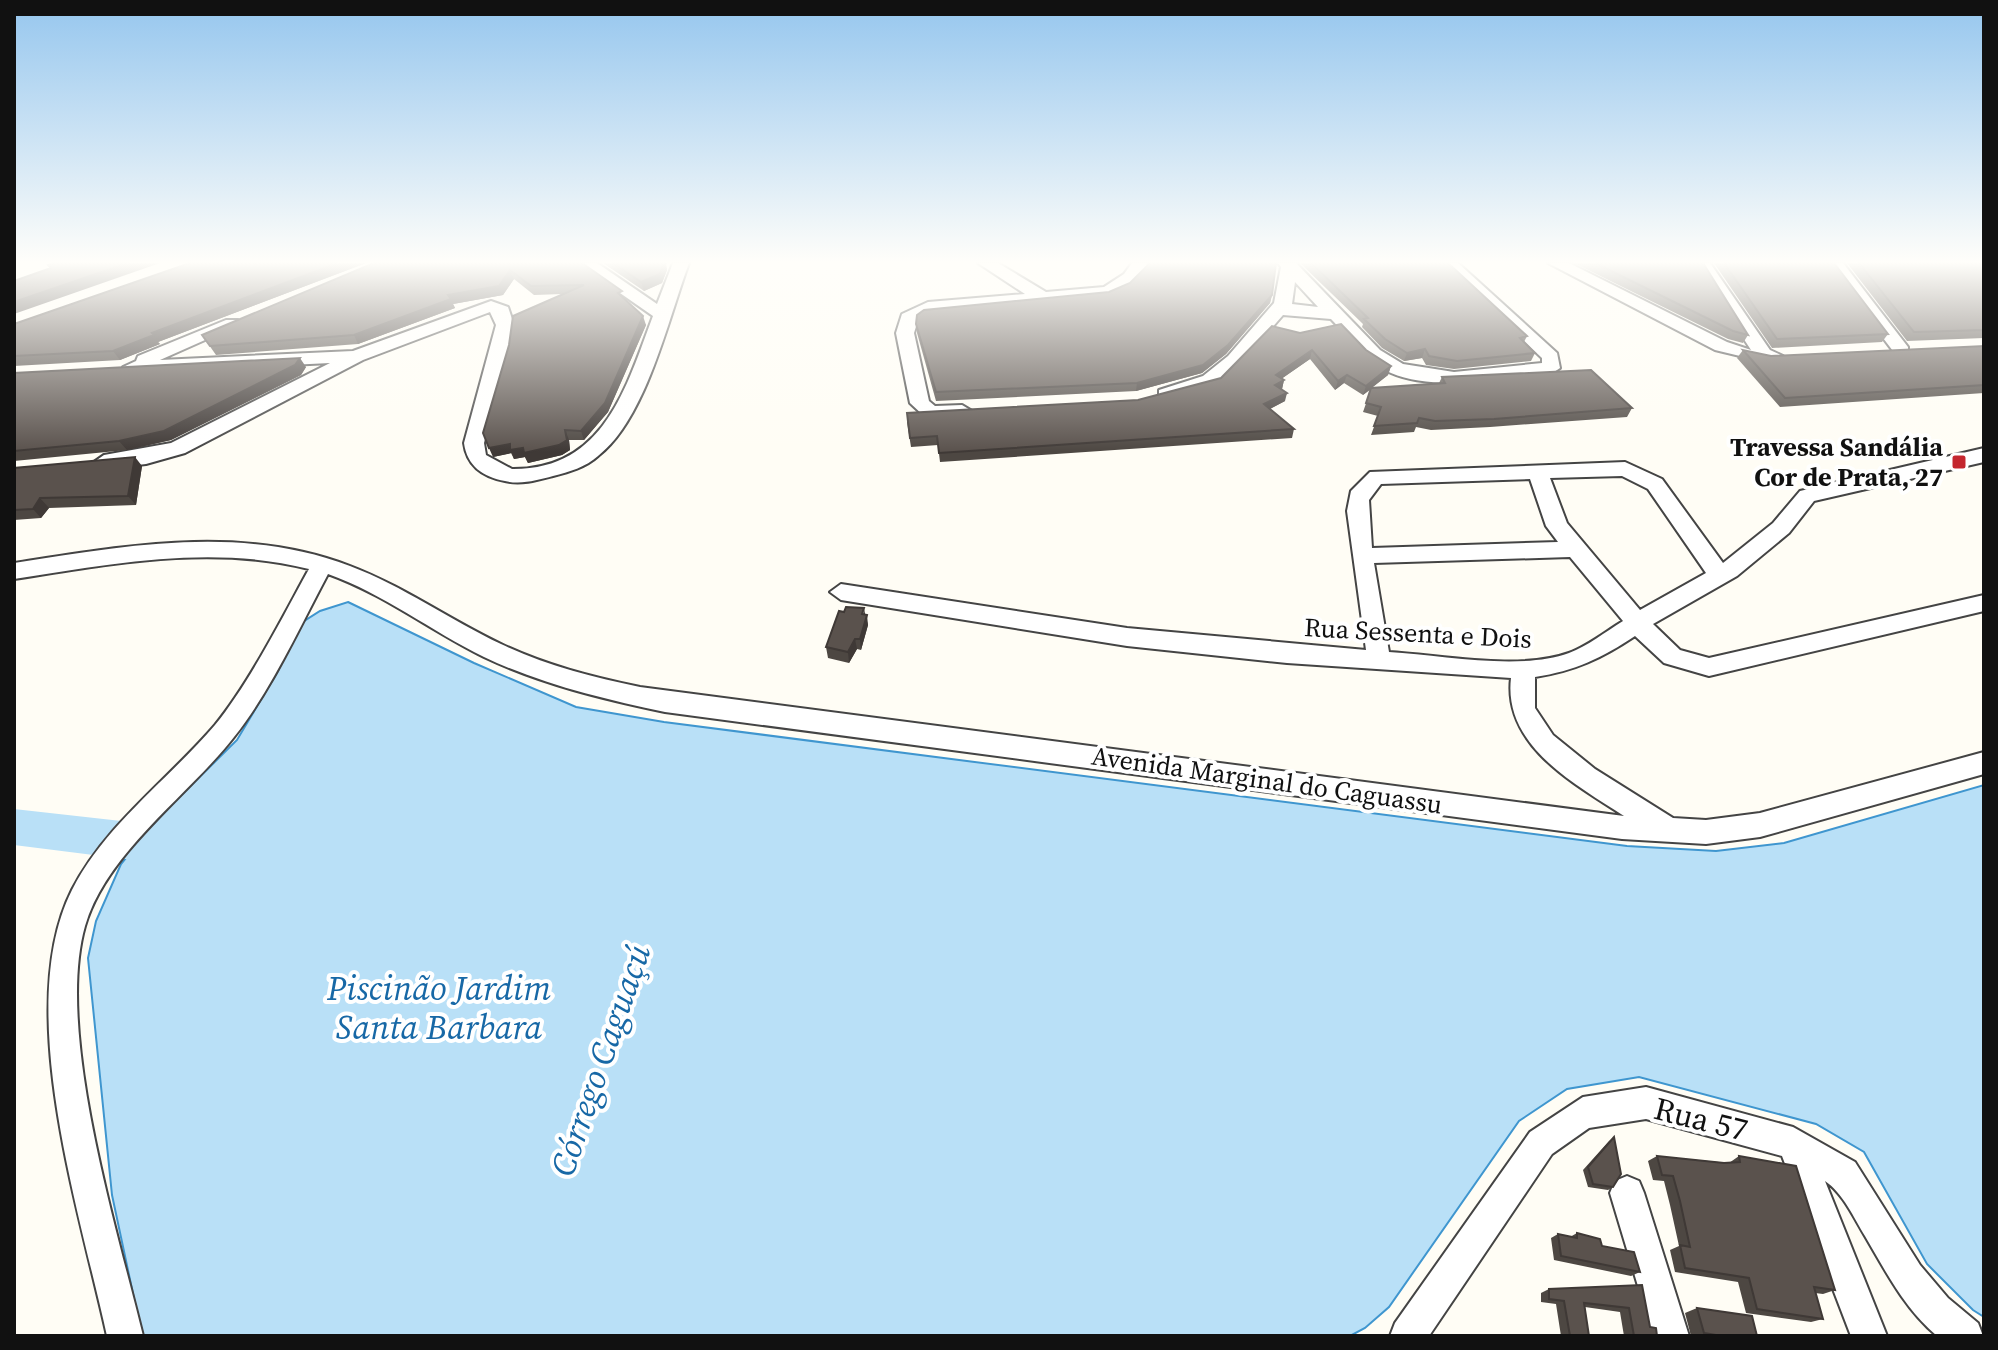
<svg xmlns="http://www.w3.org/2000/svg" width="1998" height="1350" font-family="'Source Serif 4',serif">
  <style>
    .water { fill: #b9e0f7; stroke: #3f96cf; stroke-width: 2 }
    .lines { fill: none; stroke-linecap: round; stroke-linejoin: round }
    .river { fill: #b9e0f7; fill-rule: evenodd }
    .minor-casing { stroke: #444; stroke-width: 4 }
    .minor { fill: #fff; fill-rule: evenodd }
    .wall { fill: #4d4742 }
    .shaded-wall { fill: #3f3936 }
    .building { fill: #5a524d; stroke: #3f3936; stroke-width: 2 }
    .poi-dot { fill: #c4262e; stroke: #fff; stroke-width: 3 }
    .labels { text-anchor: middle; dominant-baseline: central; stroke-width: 8; stroke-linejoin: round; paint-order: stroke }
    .poi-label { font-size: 26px; font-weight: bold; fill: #111; stroke: #fff; text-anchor: end }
    .street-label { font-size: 26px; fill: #111; stroke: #fff }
    .near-street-label { font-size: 32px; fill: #111; stroke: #fff }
    .near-water-label { font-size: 34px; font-style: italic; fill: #1768a6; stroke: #fff }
  </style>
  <rect width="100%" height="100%" fill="#fffdf5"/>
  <path class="water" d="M348,602L474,663L576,707L664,722L1627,846L1716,851L1784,843L1984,785V1317L1973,1310L1927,1264L1864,1152L1816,1124L1639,1077L1567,1089L1519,1121L1389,1307L1365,1328L1350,1336H142L112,1195L88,958L96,921L121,864L160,816L237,740L278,671L298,625L320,611Z"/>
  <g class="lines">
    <path class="river" d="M14,809L157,825L172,831L178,844L172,857L157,863L14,845Z"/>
    <g class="minor-casing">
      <path id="minor" d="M577,263H597L657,304L673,263H689C668,319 646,419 598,456C586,467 569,472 553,476C538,480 521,485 505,481C483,477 467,466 464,443L496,325L490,312L363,360L185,453L146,464L104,469L94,462L104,455L171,443L330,363L132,373L123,367L136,361L138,356L226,320H238L241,324L160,360L353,351L491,301L508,307L514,325L484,443L486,455L512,469C604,470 626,388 653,316Z
        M978,263H998L1046,292L1104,287L1124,274L1132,263H1148L1136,282L1108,297L931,312L919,317L914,333L929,401L935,406L962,405L972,411L962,417L924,416L910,403L896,333L902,314L928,302L1025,294Z
        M1278,263H1296L1380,350L1403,364L1454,372L1542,363V358L1440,263H1458L1557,353L1560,368L1551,374C1505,378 1434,392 1391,373C1366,362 1349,338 1331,319L1283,315C1241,363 1230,383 1166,400L1159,398V390L1203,376L1228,356L1274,303L1281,267ZM1295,282L1318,307L1292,304Z
        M1548,263H1569L1727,342L1751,350L1694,263H1710L1770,350L1783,356L1765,362L1715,350Z
        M1826,263H1843L1908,347V355H1896Z
        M1984,448V462L1814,501L1789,533L1737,576L1653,624L1680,650L1709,658L1984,595V611L1709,676L1664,663L1635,636C1602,658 1575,671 1535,677V708L1553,735L1595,769L1673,818L1706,820L1760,813L1984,752V774L1760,837L1706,844L1622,839L665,712C603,699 541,684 484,657C431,631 384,594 328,574C299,628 272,689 234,737C189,795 106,853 85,926C55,1031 117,1229 143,1336H107C80,1212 13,1007 72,890C105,825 168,780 215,725C250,682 282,618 309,569C211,544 112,564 14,579V563C125,546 241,524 350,566C403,586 450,620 501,644C545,665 592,677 640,687L1624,816C1575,784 1503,746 1511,678L1287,663L1127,646L841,600L830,592L841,584L1127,628L1366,650L1347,511L1351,491L1370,472L1625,462L1662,479L1723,563L1773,523L1800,491ZM1622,476L1648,489L1706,573L1640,610L1567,523L1550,478ZM1530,479L1546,526L1558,542L1372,548L1369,500L1381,484ZM1570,557L1623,621C1605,632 1588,646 1569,653C1519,671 1442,655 1389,652L1374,563Z
        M1646,1087L1793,1127L1855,1162L1920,1265L1948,1298L1978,1323L1983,1336H1937C1905,1309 1886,1272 1865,1236C1854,1218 1843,1193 1825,1181L1887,1336H1851L1782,1156L1646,1119L1589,1128L1552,1154L1429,1336H1390L1395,1323L1530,1132L1583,1097Z
        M1627,1176L1639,1181L1644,1193L1689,1336H1653L1610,1193L1615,1181Z"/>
    </g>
    <use href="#minor" class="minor"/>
  </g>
  <path class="wall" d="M190,263H366L158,342L160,344L120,360L14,366V324Z
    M374,263H582L624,299L646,325L608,412L584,440H569L570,450L562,455L528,463L525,457L514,459L511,453L493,457L562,294L534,295L514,279L503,295L453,304L455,308L358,344L216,355L202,335Z
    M603,263H667L666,264L667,270L662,283L644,291Z
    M1300,263H1448L1527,336L1524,342L1535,353L1531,361L1454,369L1426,365L1422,358L1404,361L1382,348L1362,327L1363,324Z
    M1574,263H1703L1748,335L1743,343L1728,339Z
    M1714,263H1834L1888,334L1882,342L1772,348Z
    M1847,263H1981L1984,266V338L1907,341Z
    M1272,295L1270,303L1226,354L1202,373L1136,391L936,401L917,333L916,324Z
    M1272,326L1366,350L1391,366L1388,375L1371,388L1439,383L1442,377L1632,408L1627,417L1490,427L1431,430L1416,427L1414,432L1371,435L1378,416L1363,412L1371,389L1363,395L1344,383L1335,390L1310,359L1281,379L1284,380L1282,389L1285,401L1270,409L1294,429L1292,438L940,462L938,445L911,447L907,422L1138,400L1221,378Z
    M1984,346V393L1780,407L1737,358L1743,350L1771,356Z
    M306,367L301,375L171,440L127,450L14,461V373Z
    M142,466L136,505L49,508L41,518L14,520V468Z
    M865,614L868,625L861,650L857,649L849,663L828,658L826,647Z
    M1614,1137L1613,1187L1608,1190L1588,1187L1583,1170L1609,1141Z
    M1657,1156L1729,1163L1739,1156L1835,1290L1823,1294L1815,1293L1823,1319L1811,1322L1746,1313L1738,1282L1675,1272L1670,1250L1679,1246L1670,1205L1664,1181L1653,1180L1648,1161Z
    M1577,1233L1602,1246L1640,1272L1631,1276L1554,1260L1551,1238L1558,1234L1570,1237Z
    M1642,1285L1650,1327L1657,1336H1624L1620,1312L1585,1307L1589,1336H1561L1556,1304L1541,1302V1293L1549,1289Z
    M1697,1308L1757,1336H1691L1685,1313Z"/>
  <path class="shaded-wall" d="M128,263H160L14,314V302Z
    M338,263H366L158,342L160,344L120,360L113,351L152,333Z
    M661,263H667L666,264L667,270L662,283L644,291L641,282Z
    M510,270L514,279L503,295L453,304L455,308L358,344L354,335L448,295Z
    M1272,295L1270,303L1226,354L1202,373L1136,391L1137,383Z
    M643,316L646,325L608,412L584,440L581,431Z
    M1425,349L1422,358L1404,361L1407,353Z
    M1312,350L1310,359L1274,384L1276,375Z
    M300,358L306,367L301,375L171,440L127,450L119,441Z
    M1391,366L1388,375L1363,395L1366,386Z
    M1347,375L1344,383L1335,390L1338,381Z
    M1284,380L1282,389L1275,385Z
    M1287,393L1285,401L1262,413L1264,404Z
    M565,430L569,440L570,450L562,455L528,463L525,457L514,459L512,453L493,457L489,448Z
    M135,457L142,466L136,505L128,496Z
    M40,498L49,508L41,518L33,509Z
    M864,608L866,619L867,615L868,625L861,650L860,639Z
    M855,639L857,649L849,663L848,652Z"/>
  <path class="building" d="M54,263H128L14,302V281L51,268L48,265Z
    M190,263H338L152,333L154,335L113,351L14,356V324Z
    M374,263H582L622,291L618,293L643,316L605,403L581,431L565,430L567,440L559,445L524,453L523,448L510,450V444L489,448L483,433L509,345L513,316L584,285L531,286L510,270L499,286L448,295L451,299L354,335L210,346L202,335Z
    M613,263H664L660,274L641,282Z
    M1150,263H1276L1272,295L1228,345L1203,365L1137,383L936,392L916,324L917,315L924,310L1109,292L1130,283Z
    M1311,263H1448L1527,336L1520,338L1535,353L1457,361L1429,356L1425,349L1407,353L1385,339L1364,319L1368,318Z
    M1595,263H1703L1748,335L1733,331Z
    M1724,263H1834L1888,334L1777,339Z
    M1859,263H1981L1984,266V330L1914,332Z
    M1341,324L1366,350L1391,366L1366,386L1347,375L1338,381L1312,350L1276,375L1284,380L1275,385L1287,393L1264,404L1294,429L939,453L937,436L910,438L907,413L1138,400L1221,378L1272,326L1300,333Z
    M1984,346V385L1785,398L1743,350L1771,356Z
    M300,358L295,365L164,431L119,441L14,451V373Z
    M1591,370L1632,408L1494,419L1435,421L1419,418L1417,423L1374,426L1381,407L1366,403L1371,388L1445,383L1442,377Z
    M135,457L128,496L40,498L33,509L14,510V468Z
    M846,607L864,608L862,614L867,615L860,639H855L848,652L826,647L839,611L844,612Z
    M1614,1137L1621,1174L1613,1187L1593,1184L1588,1167Z
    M1657,1156L1724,1163L1740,1162L1739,1156L1796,1166L1835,1290L1814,1287L1823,1319L1757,1309L1749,1278L1685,1268L1680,1245L1690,1247L1680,1201L1673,1176L1662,1175Z
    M1577,1233L1600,1239L1602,1246L1634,1252L1640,1272L1561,1256L1558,1234L1577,1238Z
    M1642,1285L1650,1327L1656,1328L1657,1336H1634L1629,1308L1584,1303L1589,1336H1570L1564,1301L1549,1299V1289Z
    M1697,1308L1752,1316L1757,1336H1722L1704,1333Z"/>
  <linearGradient id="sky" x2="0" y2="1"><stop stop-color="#95c6ee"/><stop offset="0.58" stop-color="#fffefa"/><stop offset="1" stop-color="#fffefa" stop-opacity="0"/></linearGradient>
  <rect width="1998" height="452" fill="url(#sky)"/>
  <rect class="poi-dot" x="1951" y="454" width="16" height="16" rx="4"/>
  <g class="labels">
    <g class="poi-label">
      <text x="1943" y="447">Travessa Sandália<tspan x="1943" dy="30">Cor de Prata, 27</tspan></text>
    </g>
    <g class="street-label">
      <text transform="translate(1418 633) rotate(3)">Rua Sessenta e Dois</text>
      <text transform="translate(1267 780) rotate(8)">Avenida Marginal do Caguassu</text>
    </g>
    <g class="near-street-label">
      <text transform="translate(1701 1119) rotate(14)">Rua 57</text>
    </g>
    <g class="near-water-label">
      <text x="439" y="988">Piscinão Jardim<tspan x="439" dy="39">Santa Barbara</tspan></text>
      <text transform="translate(600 1060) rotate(-71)">Córrego Caguaçú</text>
    </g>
  </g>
  <rect width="1998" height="1350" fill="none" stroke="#111111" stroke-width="32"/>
</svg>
